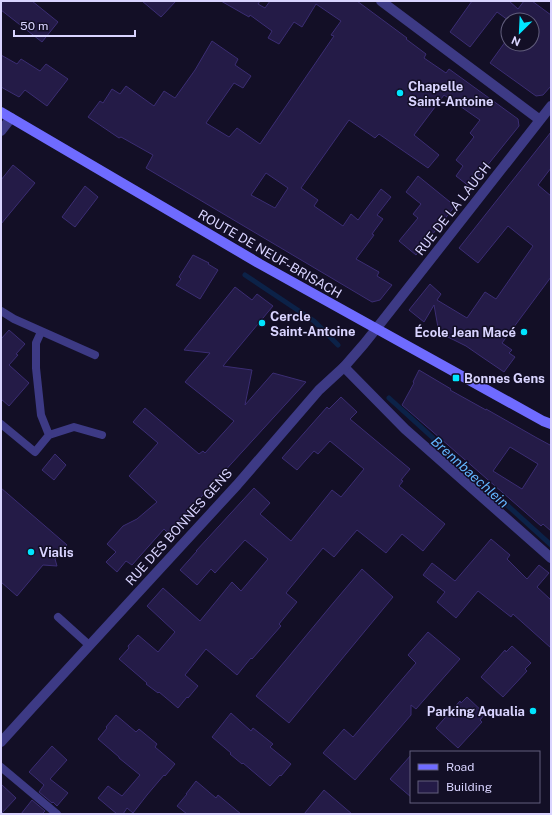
<svg xmlns="http://www.w3.org/2000/svg" width="552" height="815" font-family="'Public Sans',sans-serif">
  <style>
    .lines { fill: none; stroke-linecap: round; stroke-linejoin: round }
    .stream { stroke: #0c2248; stroke-width: 5 }
    .building { fill: #241b47; stroke: #3b2d73; fill-rule: evenodd }
    .service { stroke: #3d3a85; stroke-width: 8 }
    .minor { stroke: #3d3a85; stroke-width: 10 }
    .tertiary { stroke: #3d3a85; stroke-width: 10 }
    .secondary { stroke: #6f6bff; stroke-width: 10 }
    .poi-dot { fill: #00e5ff; stroke: #130f26; stroke-width: 1.5 }
    .labels { text-anchor: middle; dominant-baseline: central; stroke-width: 3; stroke-linejoin: round; paint-order: stroke }
    .poi-label { font-size: 13px; font-weight: bold; fill: #d9d4ff; stroke: #130f26; text-anchor: start }
    .street-label { font-size: 13px; fill: #d9d4ff; stroke: #130f26 }
    .water-label { font-size: 14px; font-style: italic; fill: #62b6ff; stroke: #130f26 }
  </style>
  <rect width="100%" height="100%" fill="#130f26"/>
  <g class="lines">
    <path class="stream" d="M245,275L314,321L338,345
      M389,398L551,545"/>
  </g>
  <path class="building" d="M1,1H32L58,22L42,42L1,10Z
    M142,1H176L161,17Z
    M221,1H260L258,4L265,8L270,1H357L407,38L406,39L426,54L424,58L446,73L449,69L518,119L519,126L470,187L456,176L463,166L456,160L474,137L470,133L480,120L444,95L414,135L439,155L428,168L379,134L375,138L349,120L301,188L318,200L314,206L343,226L351,214L358,220L381,189L391,197L377,215L383,219L372,234L374,235L356,259L379,272L377,276L392,285L380,300L372,302L146,168L153,155L121,137L119,138L88,117L100,101L103,103L112,89L120,94L126,86L154,106L164,91L175,98L195,70L212,41L238,59L235,65L251,76L243,88L234,83L206,123L229,137L237,128L260,144L334,36L331,35L341,21L316,4L302,27L294,22L279,44L268,38L272,31L250,15L249,17ZM266,173L288,188L275,208L251,195Z
    M472,1H509L518,9L524,1H532L551,15V86L543,95L536,96L490,63L508,38V44H532V20H508L497,12L470,47L450,32Z
    M1,55L17,64L21,59L40,71L46,64L68,79L47,106L25,90L19,97L1,87Z
    M551,132V168L538,185L551,196V277L502,343L512,350L509,353L515,357L504,372L479,355L466,346L454,340L439,333L434,305L424,322L409,310L430,284L441,294L437,300L467,318L485,292L496,299L533,246L508,226L478,263L459,248Z
    M13,165L35,183L1,224V180Z
    M418,176L455,206L416,255L399,241L418,218L413,214L421,204L406,192Z
    M85,186L98,197L75,227L62,217Z
    M193,255L209,263L208,264L218,270L200,299L176,285L181,279L179,277Z
    M235,287L252,300L257,294L273,306L223,366L252,370L245,405L273,373L306,382L168,533L164,529L132,565L126,561L117,572L106,562L116,552L107,544L123,526L137,519L157,502L129,476L158,443L133,422L145,408L199,454L203,451L205,453L234,421L185,382L210,353L184,350Z
    M9,330L25,344L16,354L18,355L9,365L29,383L9,406L1,399V339Z
    M419,370L451,389L450,390L486,410V409L537,438L550,445L551,444V531L543,524L541,526L402,405L414,383L413,382ZM510,447L538,464L522,489L493,471Z
    M341,397L357,412L350,419L410,469L401,480L403,481L399,486L445,524L423,551L402,534L386,553L357,530L334,557L323,548L286,593L297,602L279,624L281,626L252,659L251,658L237,675L206,649L185,675L198,686L188,698L187,697L178,708L159,692L158,693L146,684L147,683L119,659L129,648L128,646L138,635L158,652L175,632L147,606L163,588L200,621L232,582L241,591L268,559L245,540L215,573L211,569L197,585L180,570L197,551H196L254,488L270,503L260,514L291,541L332,490L341,497L364,469L330,441L318,454L314,451L297,470L282,458L327,407L329,409Z
    M55,454L66,465L54,480L42,470Z
    M1,488L67,545L55,559L57,566L43,565L17,596L1,582Z
    M491,539L510,555L507,559L527,579L539,565L549,573L537,587L551,600V648L513,614L511,617L478,591L456,618L437,602L445,592L423,575L432,563L455,581L480,552Z
    M362,569L393,597L289,723L256,696L334,602Z
    M428,632L460,659L416,709L411,705V715L355,780L323,753L344,729L353,737L416,663L408,655Z
    M512,646L531,663L525,669L527,671L503,697L481,677L505,650L506,652Z
    M467,697L485,714L480,720L482,722L458,748L436,728L460,701L461,703Z
    M231,713L251,731L253,728L273,744L270,747L291,764L281,776L280,775L270,786L243,763L242,764L230,754L231,753L212,737Z
    M116,715L136,732L139,729L157,744L155,747L175,764L165,776L164,775L147,795L133,813L127,808L123,814H117L98,798L108,786L122,796L140,775L119,758V757L98,739L107,728L106,727Z
    M52,746L67,760L50,779L68,793L57,806L53,802L52,803L39,792L44,785L29,772Z
    M411,755V797L390,779Z
    M196,781L216,798L218,795L241,814H187L177,806L187,794H186Z
    M1,784L16,798L1,814Z
    M324,790L352,814H304Z
    M32,800L45,811L42,814H21Z"/>
  <g class="lines">
    <path class="service" d="M1,311L14,319L95,355
      M1,424L35,452L49,435L41,415L36,368V343L41,332
      M49,435L74,427L102,435
      M58,617L89,645
      M1,767L57,814"/>
    <path class="minor" d="M381,1L540,120
      M1,131L11,118
      M376,329L551,106
      M344,367L405,429L551,558"/>
    <path class="tertiary" d="M1,742L31,709L237,485L319,390L344,367L364,344L376,329"/>
    <path class="secondary" d="M1,112L260,264L543,421L551,424"/>
  </g>
  <g class="poi-dot">
    <circle cx="400" cy="93" r="4"/>
    <circle cx="262" cy="323" r="4"/>
    <circle cx="524" cy="332" r="4"/>
    <rect x="452" y="374" width="8" height="8" rx="2"/>
    <circle cx="31" cy="552" r="4"/>
    <circle cx="533" cy="711" r="4"/>
  </g>
  <g class="labels">
    <g class="poi-label">
      <text x="408" y="86">Chapelle<tspan x="408" dy="15">Saint-Antoine</tspan></text>
      <text x="270" y="316">Cercle<tspan x="270" dy="15">Saint-Antoine</tspan></text>
      <text x="516" y="332" text-anchor="end">École Jean Macé</text>
      <text x="464" y="378">Bonnes Gens</text>
      <text x="39" y="552">Vialis</text>
      <text x="525" y="711" text-anchor="end">Parking Aqualia</text>
    </g>
    <g class="street-label">
      <text transform="translate(453 209) rotate(-52)">RUE DE LA LAUCH</text>
      <text transform="translate(270 254) rotate(30)">ROUTE DE NEUF-BRISACH</text>
      <text transform="translate(179 527) rotate(-48)">RUE DES BONNES GENS</text>
    </g>
    <g class="water-label">
      <text transform="translate(470 472) rotate(42)">Brennbaechlein</text>
    </g>
  </g>
  <rect width="552" height="815" fill="none" stroke="#d9d4ff" stroke-width="4"/>
  <rect x="410" y="751" width="130" height="52" fill="#130f26" stroke="#625e7d"/>
  <rect x="418" y="764" width="20" height="6" fill="#6f6bff" stroke="#625e7d"/>
  <text x="446" y="771" font-size="12" fill="#d9d4ff">Road</text>
  <rect x="418" y="781" width="20" height="12" fill="#241b47" stroke="#625e7d"/>
  <text x="446" y="791" font-size="12" fill="#d9d4ff">Building</text>
  <g transform="translate(520 32) rotate(204)"><circle r="19" fill="#130f26" stroke="#625e7d"/>
  <path d="M0-3L7 15L0 10L-7 15Z" fill="#00e5ff"/>
  <text y="-6" font-size="11" font-weight="bold" text-anchor="middle" fill="#d9d4ff">N</text>
  </g>
  <path d="M14 30v6h121v-6" fill="none" stroke="#d9d4ff" stroke-width="2"/>
  <text x="20" y="30" font-size="12" fill="#d9d4ff" stroke="#130f26" stroke-width="3" paint-order="stroke">50 m</text>
</svg>
